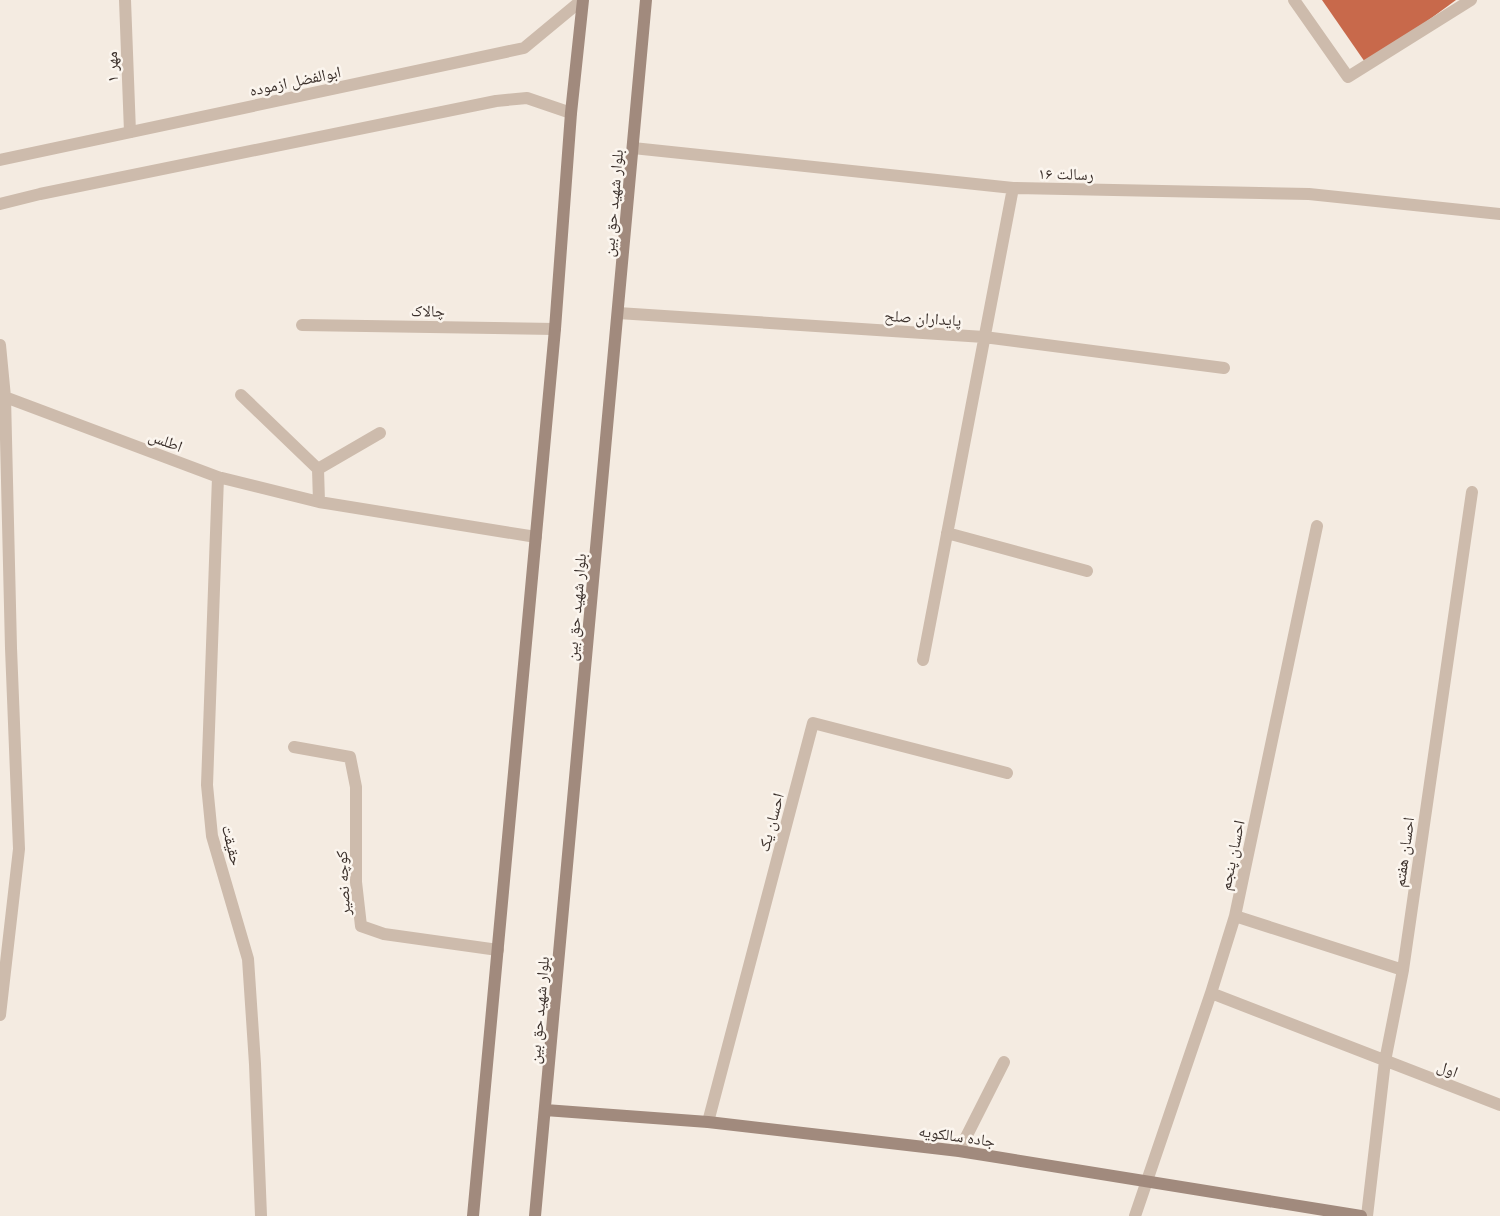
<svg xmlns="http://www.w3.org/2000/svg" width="1500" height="1216" font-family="Lato,'Noto Naskh Arabic',sans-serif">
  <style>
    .building { fill: #c8694b }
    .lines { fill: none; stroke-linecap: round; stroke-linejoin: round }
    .lane { stroke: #cdbbac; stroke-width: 12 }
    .street { stroke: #cdbbac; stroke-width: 12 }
    .secondary { stroke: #a18a7d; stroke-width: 12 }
    .labels { text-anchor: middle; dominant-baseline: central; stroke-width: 5; stroke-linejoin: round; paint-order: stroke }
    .street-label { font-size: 16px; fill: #3b302b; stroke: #fbf5ee }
  </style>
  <rect width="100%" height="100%" fill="#f4ebe1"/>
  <path class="building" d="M1322,0H1456L1367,65Z"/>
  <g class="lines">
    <path class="lane" d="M125,0L130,132
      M1294,0L1348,77L1471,0
      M302,325L555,329"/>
    <path class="street" d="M633,148L1013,188L1309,194L1500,214
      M0,160L524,48L582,0
      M0,204L40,194L496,101L527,98L571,113
      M618,313L984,337L1224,368
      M0,345L5,397L11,648L19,849L0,1015
      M241,395L318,469L319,502
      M5,397L218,477L319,502L536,537
      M318,469L380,433
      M218,477L207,785L212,836L248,959L255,1064L261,1216
      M947,533L1087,571
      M923,660L1013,188
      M294,747L350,757L356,787V882L361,926L384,934L498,950
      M1235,916L1403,970
      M1211,993L1500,1105
      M708,1122L813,723L1007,773
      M959,1151L1004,1062
      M1135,1216L1211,993L1235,916L1317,526
      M1367,1216L1385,1061L1403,970L1472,492"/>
    <path class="secondary" d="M545,1110L708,1122L959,1151L1361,1216
      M473,1216L555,329L571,113L583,0
      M535,1216L646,0"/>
  </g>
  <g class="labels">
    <g class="street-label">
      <text transform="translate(111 67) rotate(-92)">مهر ۱</text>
      <text transform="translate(295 80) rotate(-12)">ابوالفضل ازموده</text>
      <text transform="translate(1066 173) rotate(1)">رسالت ۱۶</text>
      <text transform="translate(612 203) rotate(-85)">بلوار شهید حق بین</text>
      <text transform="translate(428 310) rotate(1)">چالاک</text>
      <text transform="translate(923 317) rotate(4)">پایداران صلح</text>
      <text transform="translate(166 440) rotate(21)">اطلس</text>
      <text transform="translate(575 607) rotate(-85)">بلوار شهید حق بین</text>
      <text transform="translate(770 822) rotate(-75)">احسان یک</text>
      <text transform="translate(233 845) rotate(76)">حقیقت</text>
      <text transform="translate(1403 852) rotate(-82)">احسان هفتم</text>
      <text transform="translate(1231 855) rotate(-78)">احسان پنجم</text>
      <text transform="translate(342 883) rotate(-93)">کوچه نصیر</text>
      <text transform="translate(538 1010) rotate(-85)">بلوار شهید حق بین</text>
      <text transform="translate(1448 1068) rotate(21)">اول</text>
      <text transform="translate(957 1135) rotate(8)">جاده سالکویه</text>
    </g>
  </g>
</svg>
